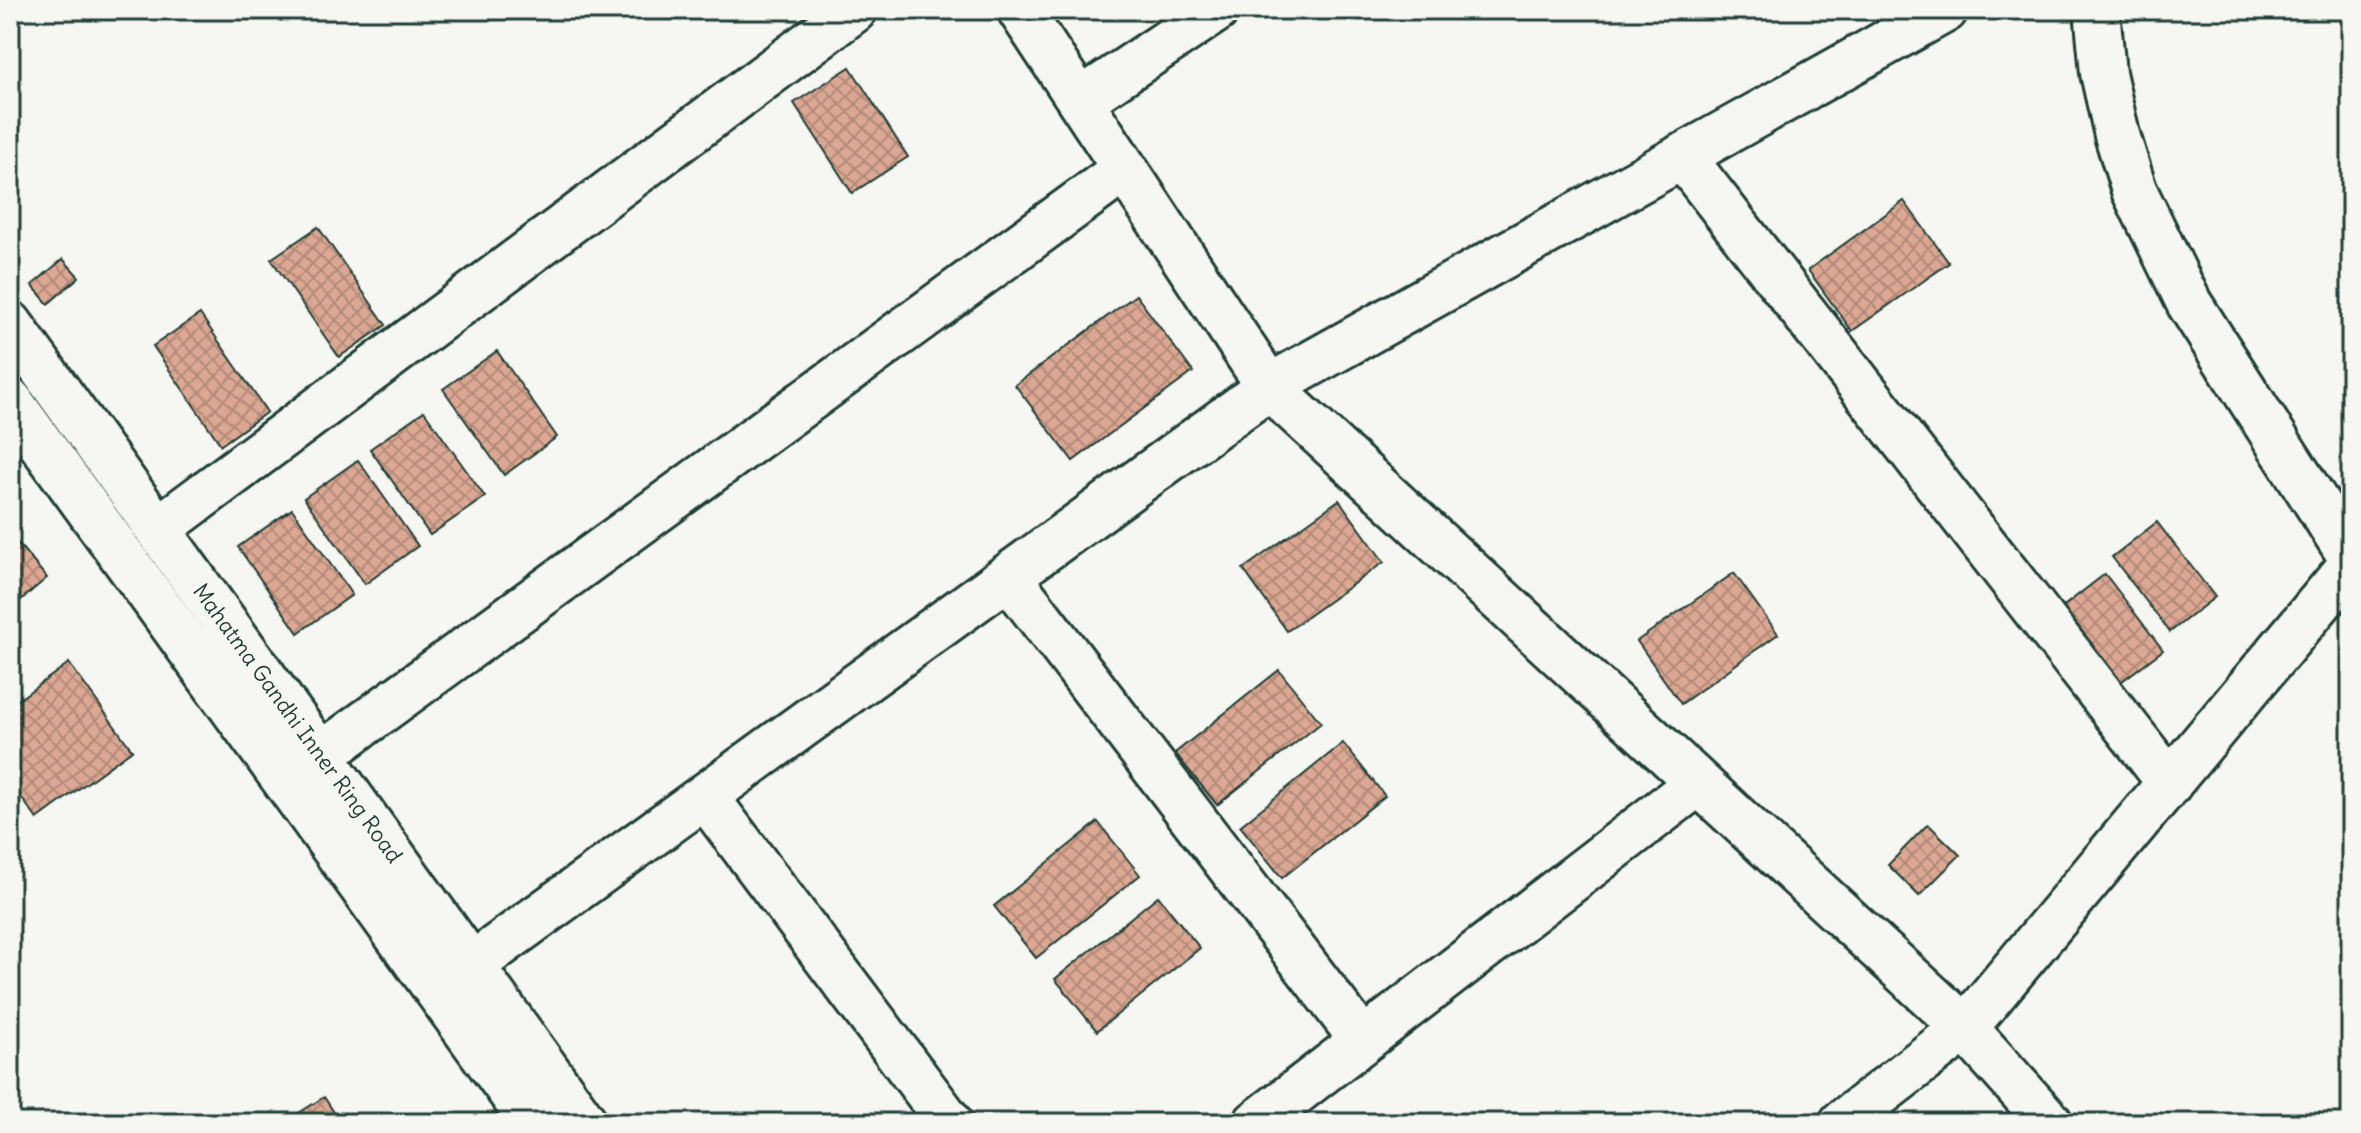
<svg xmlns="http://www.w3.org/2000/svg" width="2361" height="1133" font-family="Delius,sans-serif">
  <defs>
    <pattern id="building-cross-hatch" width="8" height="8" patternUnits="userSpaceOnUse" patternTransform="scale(2)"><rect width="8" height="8" fill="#dda893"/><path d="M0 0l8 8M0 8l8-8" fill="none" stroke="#b38a79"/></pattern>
  </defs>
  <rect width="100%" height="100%" fill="#f6f6f2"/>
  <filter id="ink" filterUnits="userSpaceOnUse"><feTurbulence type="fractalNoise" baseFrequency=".0125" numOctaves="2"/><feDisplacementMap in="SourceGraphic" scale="16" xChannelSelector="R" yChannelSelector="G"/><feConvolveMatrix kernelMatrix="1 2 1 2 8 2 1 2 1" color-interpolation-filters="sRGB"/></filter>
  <g filter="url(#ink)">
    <!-- building -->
    <path fill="url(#building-cross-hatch)" stroke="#1f3d34" stroke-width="2" d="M850 67 908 157 852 193 794 103Z
      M1904 201 1949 263 1852 331 1808 270Z
      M318 227 386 325 339 357 271 259Z
      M63 259 79 277 48 304 32 285Z
      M1136 295 1193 372 1073 461 1015 385Z
      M200 314 267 412 221 445 153 346Z
      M497 351 557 437 504 475 443 389Z
      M424 411 485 497 430 535 370 449Z
      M358 460 418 546 365 584 304 498Z
      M1339 500 1384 562 1287 631 1243 569Z
      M292 509 352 595 298 633 238 547Z
      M2157 522 2215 597 2170 632 2112 557Z
      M10 534 47 578 10 609Z
      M1734 573 1778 634 1681 704 1637 641Z
      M2105 574 2163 650 2118 684 2060 609Z
      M69 663 132 750 37 819 10 782V706Z
      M1279 670 1321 723 1217 805 1175 753Z
      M1343 743 1385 796 1282 878 1240 826Z
      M1098 822 1140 875 1036 958 994 906Z
      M1928 824 1960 855 1919 896 1888 865Z
      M1158 896 1200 948 1097 1031 1055 979Z
      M324 1097 341 1123H283Z"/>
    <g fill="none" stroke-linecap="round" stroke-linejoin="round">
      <defs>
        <path id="minor" d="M1020 10 1269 387 1965 1028 2050 1123
          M2097 10 2103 73 2117 135 2134 190 2189 303 2351 557
          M1080 101 1216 10
          M1682 156 2170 783
          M158 529 854 10
          M1008 576 1363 1041
          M321 755 1125 169
          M705 796 950 1123
          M472 965 1269 387 1945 10
          M1256 1123 1698 783
          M1842 1123 1965 1028 2351 565"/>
        <path id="major" d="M10 324 585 1123
          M10 401 533 1123"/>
      </defs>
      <!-- minor casing -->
      <use href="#minor" stroke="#1f3d34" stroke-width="50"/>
      <!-- major casing -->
      <use href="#major" stroke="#1f3d34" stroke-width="50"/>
      <!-- minor -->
      <use href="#minor" stroke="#f6f6f2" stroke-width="44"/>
      <!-- major -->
      <use href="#major" stroke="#f6f6f2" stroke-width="44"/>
    </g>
  </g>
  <g text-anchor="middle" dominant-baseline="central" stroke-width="7" stroke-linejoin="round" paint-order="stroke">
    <!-- street labels -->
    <g font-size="22" fill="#1f3d34" stroke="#f6f6f2">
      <text transform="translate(298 723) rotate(54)">Mahatma Gandhi Inner Ring Road</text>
    </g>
  </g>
  <!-- margin -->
  <rect width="2361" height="1133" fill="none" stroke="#f6f6f2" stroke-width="40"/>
  <rect x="20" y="20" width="2321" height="1093" fill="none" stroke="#1f3d34" stroke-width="3" filter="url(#ink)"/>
</svg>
